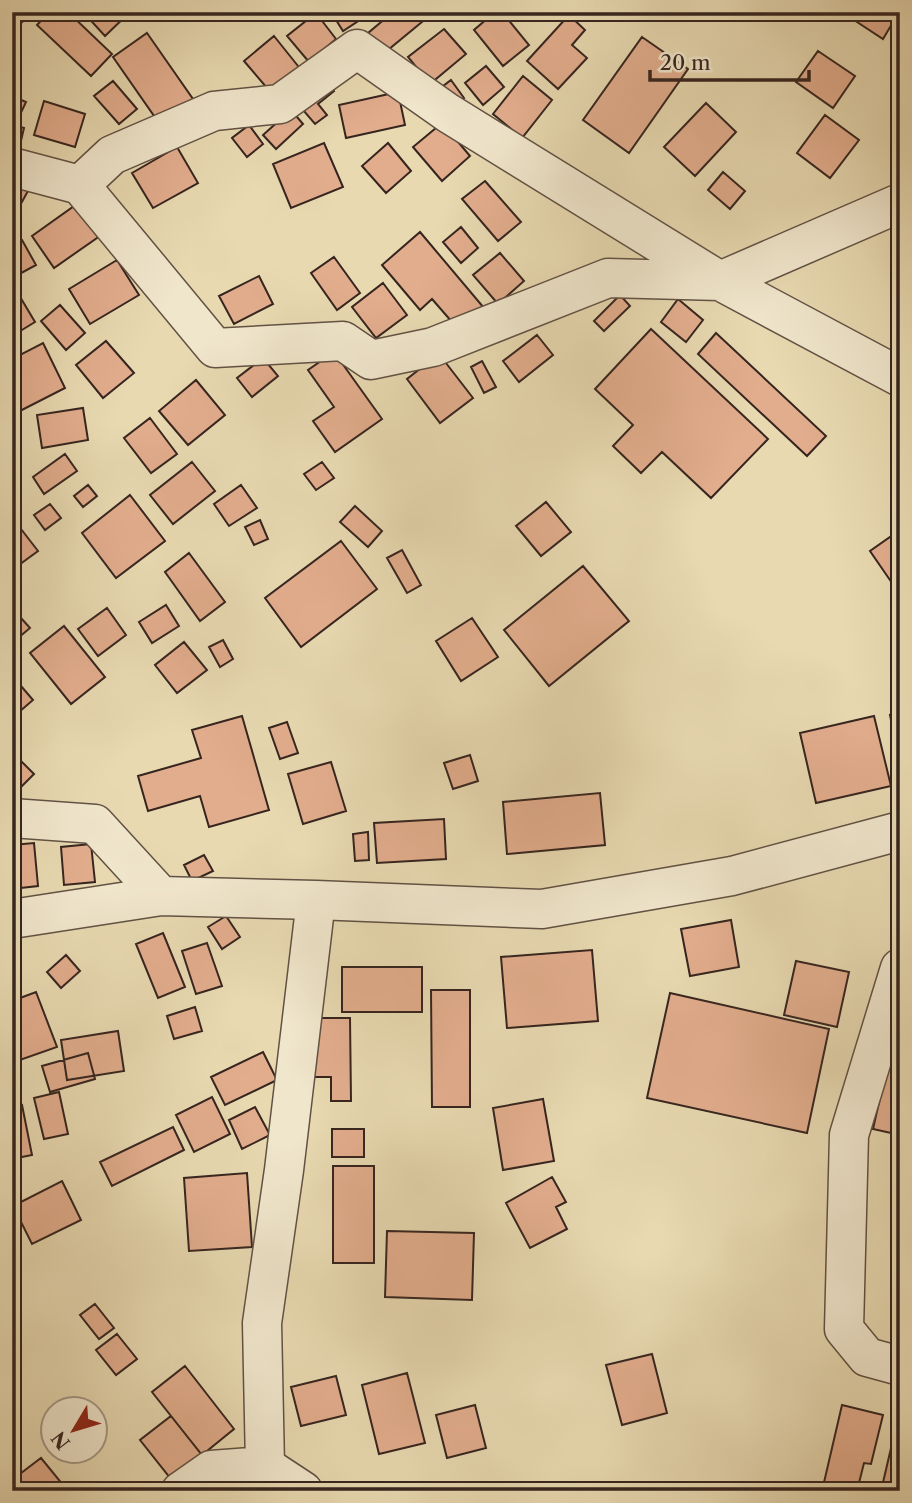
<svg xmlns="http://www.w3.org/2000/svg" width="912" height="1503" font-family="'Libre Caslon Text',serif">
  <rect width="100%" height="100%" fill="#e8d9b1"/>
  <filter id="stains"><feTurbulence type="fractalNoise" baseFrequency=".00286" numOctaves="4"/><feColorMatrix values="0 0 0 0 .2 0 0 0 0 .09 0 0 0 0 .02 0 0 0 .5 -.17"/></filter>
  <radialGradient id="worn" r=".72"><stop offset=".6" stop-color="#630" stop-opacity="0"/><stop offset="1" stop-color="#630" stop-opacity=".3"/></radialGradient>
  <!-- building -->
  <path fill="#e2ad8d" stroke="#36251f" stroke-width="2" d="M12 12H28L30 15 12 31Z
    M49 12H68L112 54 91 76 37 25Z
    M83 12H130L105 36Z
    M331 12H372L343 31Z
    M393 12H434L377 59 361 39Z
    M495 12H502L529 45 503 66 474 30Z
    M855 12H899L883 39 851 18Z
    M316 13 336 39 309 62 287 36Z
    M569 15 585 30 572 45 587 58 558 89 527 61Z
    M444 29 466 54 430 84 408 57Z
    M147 33 193 99 159 123 113 57Z
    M274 36 302 71 273 95 244 61Z
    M642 37 688 69 629 153 583 120Z
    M818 51 855 76 833 108 796 82Z
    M486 66 504 87 483 105 465 83Z
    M523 76 552 100 522 138 493 114Z
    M326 80 334 91 318 104 327 115 315 124 297 103Z
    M451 80 464 98 452 107 438 90Z
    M113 81 137 109 119 124 94 96Z
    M398 92 405 125 346 138 339 105Z
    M12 96 26 102 18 119 12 116Z
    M44 101 85 114 75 147 34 135Z
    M706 103 736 132 695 176 664 147Z
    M291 110 303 124 276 149 263 135Z
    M825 115 859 140 830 178 797 153Z
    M442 123 470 156 442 181 413 147Z
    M12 125 24 128 17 158 12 156Z
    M249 125 263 144 247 157 232 138Z
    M324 143 343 187 291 208 273 164Z
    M388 143 411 171 386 193 362 166Z
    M177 147 198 183 153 208 132 173Z
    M723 172 745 191 730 209 708 190Z
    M485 181 521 222 498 241 462 199Z
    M12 182 28 191 12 220Z
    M84 199 107 231 54 268 32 236Z
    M461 227 478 248 461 263 443 242Z
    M420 232 484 308 459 330 432 299 420 310 382 265Z
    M22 240 36 265 12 278V245Z
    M500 253 524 281 498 304 473 275Z
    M334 257 360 293 337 310 311 273Z
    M117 260 139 295 90 324 69 289Z
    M259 276 273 304 234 324 219 296Z
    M383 283 407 315 376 338 352 307Z
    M16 290 35 322 12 336V292Z
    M620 295 630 306 604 331 594 321Z
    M678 299 703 320 686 342 661 322Z
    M60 305 85 333 66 350 41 321Z
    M651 329 768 439 711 498 662 452 641 473 613 446 633 425 595 389Z
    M716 333 826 436 807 456 698 354Z
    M537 335 553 355 519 382 503 361Z
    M106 341 134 373 103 398 76 365Z
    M43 343 65 388 12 415V359Z
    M334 352 382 419 335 452 313 421 334 407 308 370Z
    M439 354 473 398 440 423 407 379Z
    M263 358 278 376 252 397 237 378Z
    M482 361 496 387 484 393 471 367Z
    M196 380 225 415 188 445 159 411Z
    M83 408 88 440 42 448 37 415Z
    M150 418 177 454 151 473 124 438Z
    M65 454 77 471 44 494 33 477Z
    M192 462 215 491 173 524 150 495Z
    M322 462 334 478 316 490 304 474Z
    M88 485 97 496 83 507 74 496Z
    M241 485 257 508 229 526 214 504Z
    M130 495 165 541 116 578 82 533Z
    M546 502 571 532 541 556 516 526Z
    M50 504 61 518 45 530 34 515Z
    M355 506 382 531 368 547 340 522Z
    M260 520 268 539 254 545 245 527Z
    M21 529 38 551 12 570V535Z
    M900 530V578L892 583 870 551Z
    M341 541 377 589 301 647 265 598Z
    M402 550 421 585 407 593 387 558Z
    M189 553 225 602 200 621 165 572Z
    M583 566 629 621 549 686 504 630Z
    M166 605 179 626 152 643 139 622Z
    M12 608 30 628 12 643Z
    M107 608 126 635 98 656 78 629Z
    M472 618 498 657 461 681 436 641Z
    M64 626 105 677 71 704 30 653Z
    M223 640 233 659 220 667 209 647Z
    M184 642 207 670 177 693 155 665Z
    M15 679 33 700 12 718V682Z
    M900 714V767L890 715Z
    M242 716 269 810 209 827 200 796 148 811 138 776 201 758 192 730Z
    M874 716 891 786 816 803 800 733Z
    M287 722 298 753 280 759 269 728Z
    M470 755 478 781 453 789 444 763Z
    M19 759 34 774 12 796V766Z
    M331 762 346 811 303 824 288 774Z
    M600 793 605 845 507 854 503 802Z
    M444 819 446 859 377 863 374 823Z
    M368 832 369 860 355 861 353 834Z
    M34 843 38 886 12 889V845Z
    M91 844 95 882 64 885 61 847Z
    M204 855 213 871 192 881 184 865Z
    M226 916 240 937 222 949 208 927Z
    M731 920 739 967 690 976 681 929Z
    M163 933 185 987 158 998 136 944Z
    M207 943 222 986 196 994 182 951Z
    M592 950 598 1021 507 1028 501 957Z
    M66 955 80 971 61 988 47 972Z
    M796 961 849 972 837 1027 784 1015Z
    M342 967H422V1012H342Z
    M431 990H470V1107H432Z
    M36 992 57 1047 17 1061 12 1049V1001Z
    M670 993 829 1029 807 1133 647 1098Z
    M195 1007 202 1031 174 1039 167 1016Z
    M311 1018H350L351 1101H331V1077H312Z
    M118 1031 124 1071 67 1080 61 1040Z
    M893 1040 900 1041V1135L873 1129Z
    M263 1052 277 1080 225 1105 211 1077Z
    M88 1053 95 1079 50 1092 42 1066Z
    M59 1092 68 1134 44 1139 34 1098Z
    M212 1097 230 1134 194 1152 176 1115Z
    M543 1099 554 1161 503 1170 493 1108Z
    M22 1105 32 1155 12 1159V1107Z
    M255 1107 270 1135 242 1149 229 1120Z
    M173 1127 184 1150 112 1186 100 1162Z
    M332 1129H364V1157H332Z
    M333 1166H374V1263H333Z
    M247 1173 252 1247 189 1251 184 1178Z
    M552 1177 566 1202 556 1207 567 1229 530 1248 506 1203Z
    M62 1181 81 1220 32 1244 13 1206Z
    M387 1231 474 1233 472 1300 385 1297Z
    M95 1304 114 1328 99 1339 80 1315Z
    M117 1334 137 1359 116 1375 96 1350Z
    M652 1354 667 1413 622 1425 606 1365Z
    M185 1366 234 1429 202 1455 152 1392Z
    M407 1373 425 1443 379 1454 362 1385Z
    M336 1376 346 1415 301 1426 291 1387Z
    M475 1405 486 1448 447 1458 436 1415Z
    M842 1405 883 1415 871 1464 864 1463 857 1491H822Z
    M899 1414 900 1491H881Z
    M171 1416 202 1455 171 1479 140 1440Z
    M41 1458 68 1491H12V1480Z"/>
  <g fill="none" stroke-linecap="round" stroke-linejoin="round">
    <defs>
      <path id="minor" d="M12 167 80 185 112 155 214 111 280 104 357 49 448 113 720 281 900 377
        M80 185 215 348 343 341 371 360 433 347 608 278 720 281 900 203
        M12 818 95 824 161 896
        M12 919 161 896 316 900 542 909 732 876 900 831
        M900 968 849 1135 844 1329 867 1357 900 1366
        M265 1466 262 1323 284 1170 316 900
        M181 1491 211 1470 265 1466 303 1491"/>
    </defs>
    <!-- minor casing -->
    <use href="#minor" stroke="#625244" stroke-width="41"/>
    <!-- minor -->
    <use href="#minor" stroke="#f0e6cc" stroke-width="38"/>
  </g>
  <!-- margin -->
  <rect width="912" height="1503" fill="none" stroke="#e8d9b1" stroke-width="42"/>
  <rect x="14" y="14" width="884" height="1475" fill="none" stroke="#36251f" stroke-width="3.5"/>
  <rect x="21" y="21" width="870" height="1461" fill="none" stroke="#36251f" stroke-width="2"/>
  <!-- north arrow -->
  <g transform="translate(74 1430) rotate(232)"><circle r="33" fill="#f0e6cc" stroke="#a69987" stroke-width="2"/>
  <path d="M0-5L12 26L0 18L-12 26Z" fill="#8f2418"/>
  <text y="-10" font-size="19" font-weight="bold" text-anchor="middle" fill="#36251f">N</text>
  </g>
  <!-- scale -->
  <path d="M650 70v10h159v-10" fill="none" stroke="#36251f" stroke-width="3.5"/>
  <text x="660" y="70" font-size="21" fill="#36251f" stroke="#f0e6cc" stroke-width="5" paint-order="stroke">20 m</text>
  <rect width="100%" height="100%" filter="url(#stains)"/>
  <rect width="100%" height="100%" fill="url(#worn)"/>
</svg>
